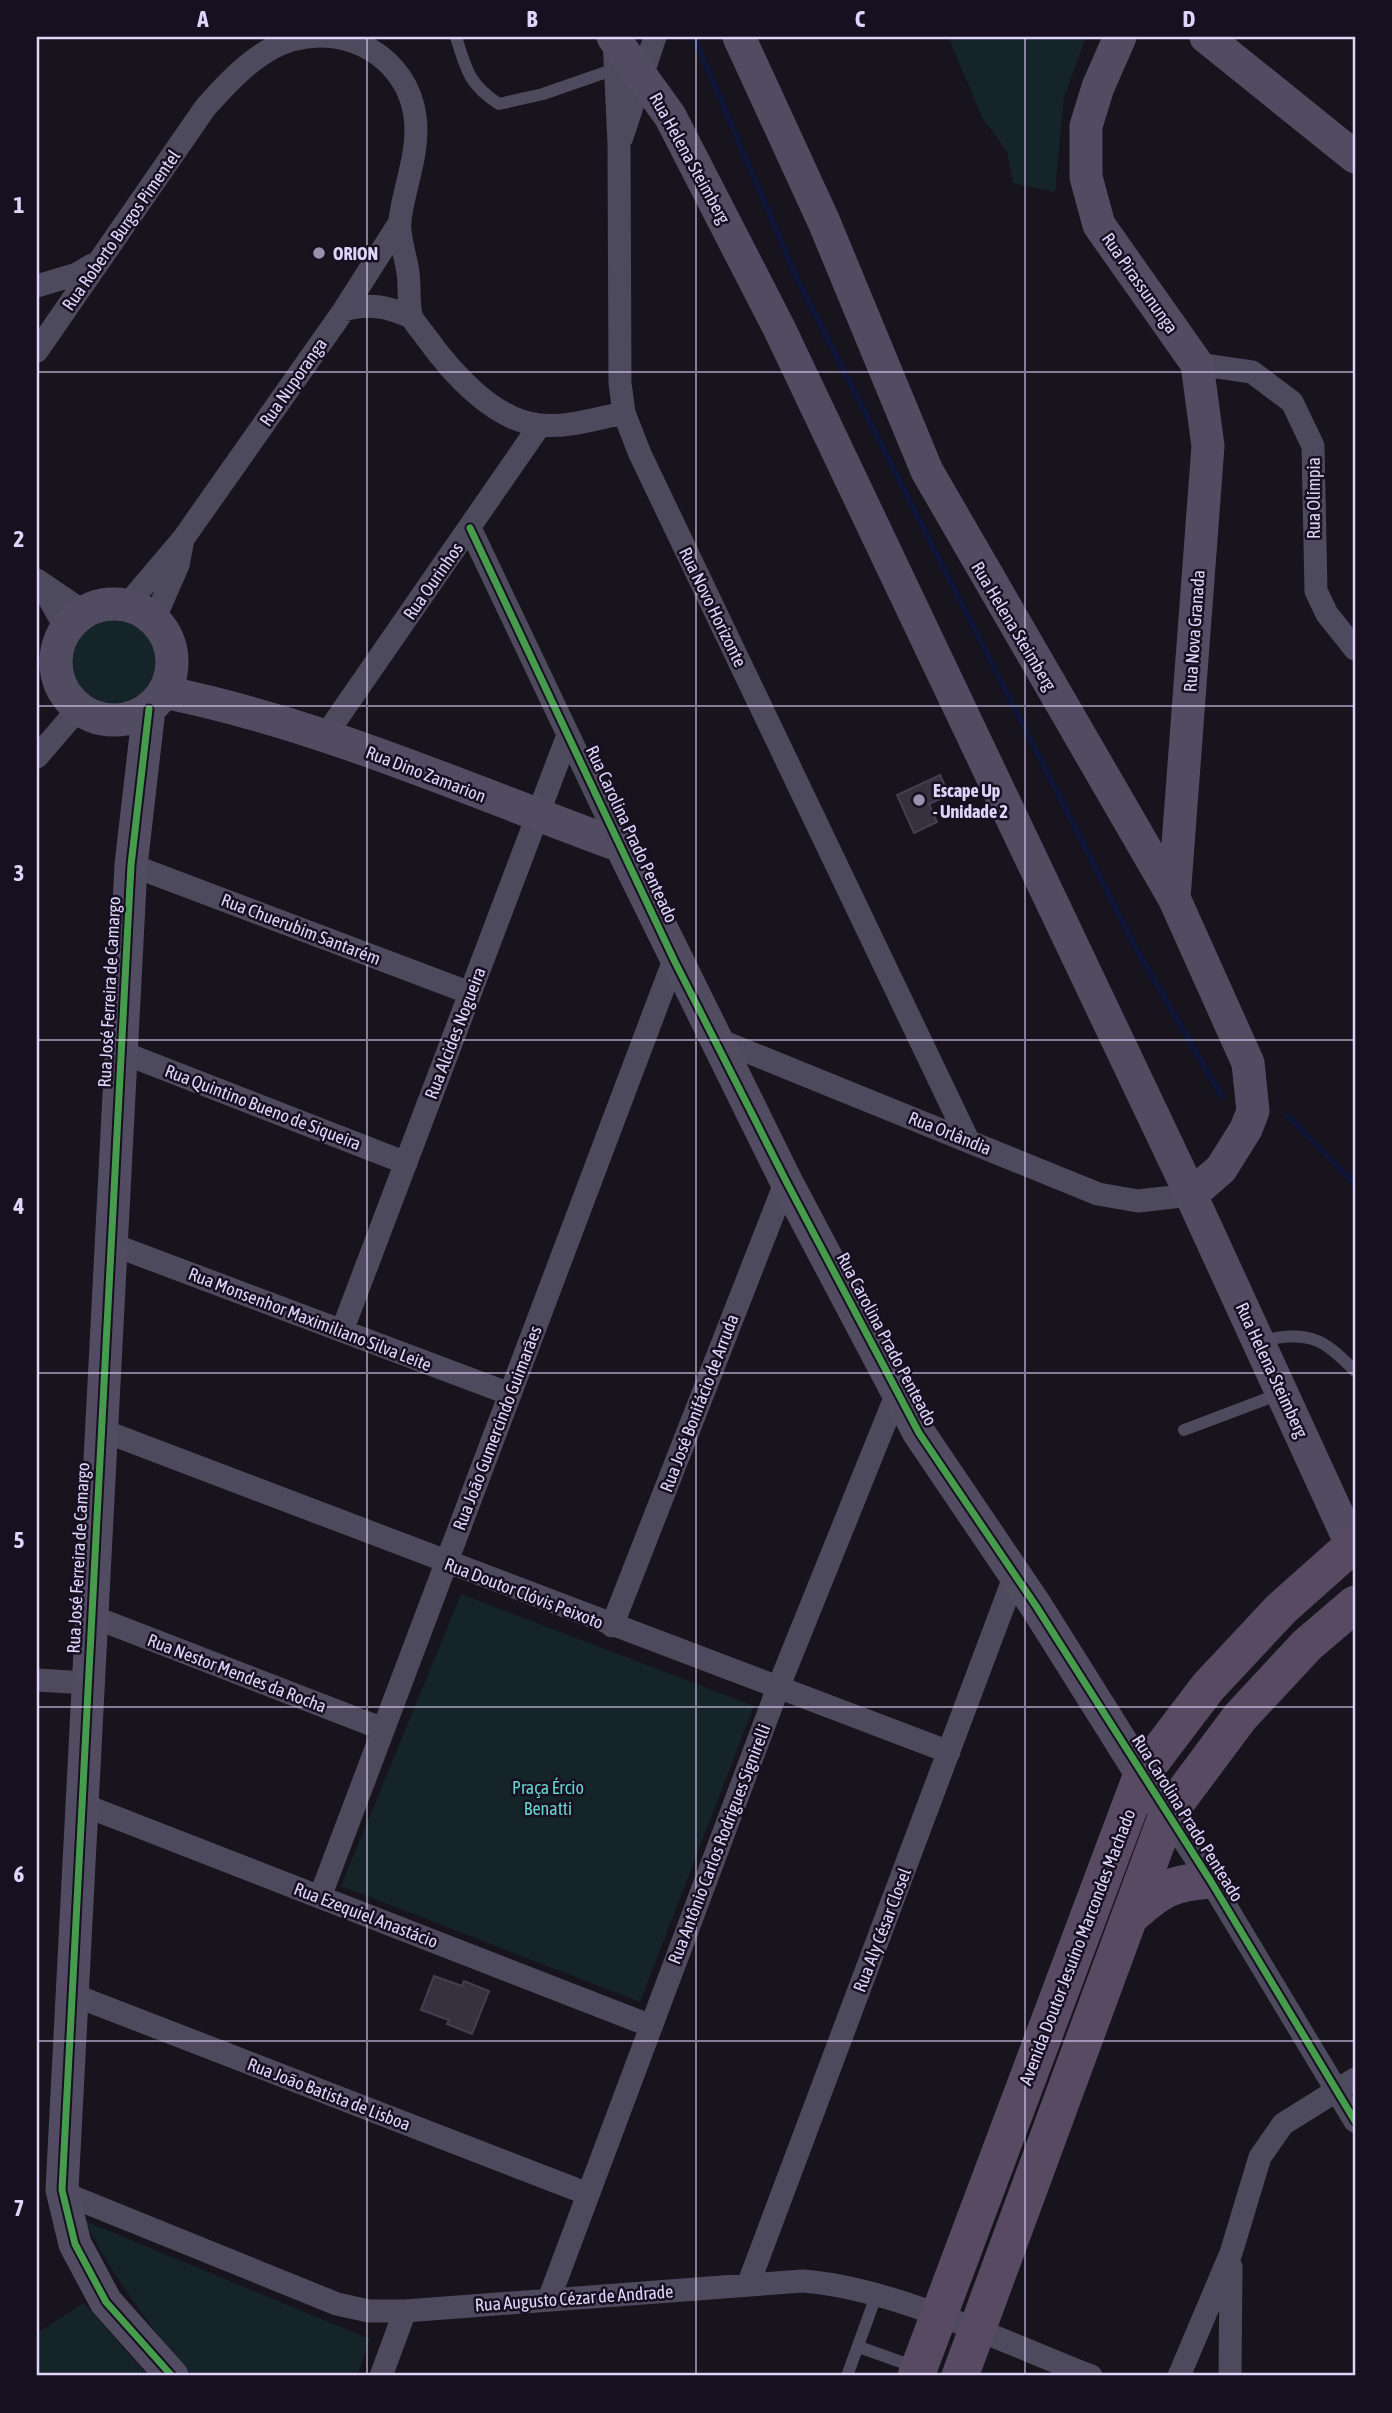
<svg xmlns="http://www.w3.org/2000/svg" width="1392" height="2413" font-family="'Asap Condensed',sans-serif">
  <rect width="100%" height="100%" fill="#17141d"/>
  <!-- green -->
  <path fill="#142428" d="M948 37H1086L1064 97 1055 192 1013 183 1007 152 982 117Z
    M67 662a47 47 0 1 1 94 0a47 47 0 1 1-94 0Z
    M461 1594 754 1706 640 2002 341 1886Z
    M85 2221 370 2339 357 2376H188C152 2325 112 2278 85 2221Z
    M84 2303 148 2376H37V2333Z"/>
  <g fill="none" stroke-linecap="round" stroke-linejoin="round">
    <!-- stream -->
    <path stroke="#0f1638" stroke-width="6" d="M694 37 796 276 1138 952 1222 1097
      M1288 1116 1355 1184"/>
  </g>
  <!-- building -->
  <path fill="#36313f" stroke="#453f50" stroke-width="2" d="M940 775 949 795 929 804 937 822 914 833 897 795Z
    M434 1976 462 1986 464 1981 489 1991 472 2034 447 2024 449 2020 421 2010Z"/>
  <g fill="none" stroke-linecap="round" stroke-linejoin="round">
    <!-- lane -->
    <path stroke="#4e4a5d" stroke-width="12" d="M456 37C466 69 469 85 499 104L543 94 615 69
      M1259 1341C1308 1331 1321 1336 1355 1371
      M1184 1430 1282 1393
      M859 2347 915 2367
      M847 2376 876 2296"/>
    <!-- street -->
    <path stroke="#4e4a5d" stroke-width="23" d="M614 38 619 144 620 383 624 413 640 454 968 1140
      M622 137 655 37
      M37 286 77 274 94 264
      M344 310C370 303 386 306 411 317
      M37 351 205 108C228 82 257 50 292 40 348 24 407 58 415 116 420 152 404 186 400 220 398 237 406 256 408 273 410 286 408 302 411 315 413 322 421 330 426 337 451 372 494 421 540 425 567 428 598 418 624 413
      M1197 364 1252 372 1292 402 1313 446 1316 591 1327 614 1355 649
      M470 528 621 846
      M37 580 84 612
      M42 586 66 629
      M127 605 183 539 344 310 400 222
      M154 620 178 565 183 539
      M325 736 540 425
      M37 757 79 708
      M131 865 470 993
      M714 1038 1098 1194 1138 1201 1191 1195
      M121 1052 406 1163
      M111 1244 510 1394
      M342 1331 568 735
      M101 1430 949 1752
      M91 1616 383 1729
      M612 1626 786 1181
      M37 1680 87 1683
      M81 1804 651 2026
      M1167 1815 1210 1880 1355 2121
      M320 1897 674 960
      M71 1994 588 2194
      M63 2193 337 2304 369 2311H405L802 2281C892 2287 1006 2343 1091 2376
      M748 2285 1015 1575
      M549 2299 778 1688 897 1393
      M381 2376 405 2311
      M1179 2376 1231 2253 1260 2157 1283 2124 1355 2079
      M1230 2376 1231 2267"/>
    <!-- secondary -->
    <path stroke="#524c63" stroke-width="33" d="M613 37 670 116 779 328 1191 1195 1352 1546
      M739 37 824 222 927 471 1174 898 1248 1063 1253 1111 1246 1129 1221 1169 1191 1195
      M1120 37 1098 87 1086 126V177L1099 225 1197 364 1208 446 1174 898
      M1206 37 1355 157
      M56 662a58 58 0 1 1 116 0a58 58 0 1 1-116 0Z
      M164 692C322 724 470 791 621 846L786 1181 919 1433 1036 1606 1167 1815
      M149 709 131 865 62 2190 75 2244 106 2302 172 2376"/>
    <!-- primary -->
    <path stroke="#574a62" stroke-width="37" d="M1132 1915C1161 1889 1171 1883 1210 1880
      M916 2376 1142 1774 1208 1687 1281 1609 1355 1543
      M960 2376 1167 1815 1240 1717 1307 1645 1355 1604"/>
    <defs>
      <path id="cycleway" d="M470 528 674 960 786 1181 919 1433 1036 1606 1210 1880 1355 2121
        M149 709 131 865 62 2190 75 2244 106 2302 172 2376"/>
    </defs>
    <!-- cycleway casing -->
    <use href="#cycleway" stroke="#161021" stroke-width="11"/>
    <!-- cycleway -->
    <use href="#cycleway" stroke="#469c4c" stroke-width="7"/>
  </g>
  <!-- grid -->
  <path fill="none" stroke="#e0d4fb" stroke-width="2" stroke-opacity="0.55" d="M367 37V2376M696 37V2376M1025 37V2376M37 372H1355M37 706H1355M37 1040H1355M37 1373H1355M37 1707H1355M37 2041H1355"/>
  <!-- markers -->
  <g fill="#9a91ad" stroke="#161021" stroke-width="2.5">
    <circle cx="319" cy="253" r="7"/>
    <circle cx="919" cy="800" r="7"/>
  </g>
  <g text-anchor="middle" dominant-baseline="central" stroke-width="5" stroke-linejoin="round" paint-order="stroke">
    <!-- street labels -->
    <g font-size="18" fill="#e0d4fb" stroke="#161021">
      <text transform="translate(690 158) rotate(61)">Rua Helena Steimberg</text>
      <text transform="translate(121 230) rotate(-55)">Rua Roberto Burgos Pimentel</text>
      <text transform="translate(1140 283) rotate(55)">Rua Pirassununga</text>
      <text transform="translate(293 382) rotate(-55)">Rua Nuporanga</text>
      <text transform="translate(1313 498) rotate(-90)">Rua Olímpia</text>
      <text transform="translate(433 581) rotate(-55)">Rua Ourinhos</text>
      <text transform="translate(713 607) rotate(64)">Rua Novo Horizonte</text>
      <text transform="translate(1014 626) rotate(59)">Rua Helena Steimberg</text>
      <text transform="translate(1194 631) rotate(-86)">Rua Nova Granada</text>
      <text transform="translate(426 774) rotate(21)">Rua Dino Zamarion</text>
      <text transform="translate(632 834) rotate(65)">Rua Carolina Prado Penteado</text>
      <text transform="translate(301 929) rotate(21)">Rua Chuerubim Santarém</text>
      <text transform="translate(109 992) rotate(-87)">Rua José Ferreira de Camargo</text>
      <text transform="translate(455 1033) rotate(-69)">Rua Alcides Nogueira</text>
      <text transform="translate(263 1107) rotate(21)">Rua Quintino Bueno de Siqueira</text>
      <text transform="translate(950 1133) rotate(22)">Rua Orlândia</text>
      <text transform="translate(310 1319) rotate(21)">Rua Monsenhor Maximiliano Silva Leite</text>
      <text transform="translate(887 1339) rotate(62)">Rua Carolina Prado Penteado</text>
      <text transform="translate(1272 1370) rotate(65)">Rua Helena Steimberg</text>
      <text transform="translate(699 1403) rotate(-69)">Rua José Bonifácio de Arruda</text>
      <text transform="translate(497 1428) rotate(-69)">Rua João Gumercindo Guimarães</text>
      <text transform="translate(78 1558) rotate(-87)">Rua José Ferreira de Camargo</text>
      <text transform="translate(524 1593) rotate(21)">Rua Doutor Clóvis Peixoto</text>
      <text transform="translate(237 1673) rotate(21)">Rua Nestor Mendes da Rocha</text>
      <text transform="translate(1188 1818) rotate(58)">Rua Carolina Prado Penteado</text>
      <text transform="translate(719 1844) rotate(-69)">Rua Antônio Carlos Rodrigues Signirelli</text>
      <text transform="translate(366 1915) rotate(21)">Rua Ezequiel Anastácio</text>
      <text transform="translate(882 1930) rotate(-69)">Rua Aly César Closel</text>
      <text transform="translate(1077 1947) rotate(-69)">Avenida Doutor Jesuíno Marcondes Machado</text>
      <text transform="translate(329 2094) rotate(21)">Rua João Batista de Lisboa</text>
      <text transform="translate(574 2298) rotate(-4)">Rua Augusto Cézar de Andrade</text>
    </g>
    <!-- poi labels -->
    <g font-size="18" font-weight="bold" fill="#e0d4fb" stroke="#161021" text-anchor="start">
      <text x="333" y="253">ORION</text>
      <text x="933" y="790">Escape Up<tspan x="933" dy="21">- Unidade 2</tspan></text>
    </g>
    <!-- park labels -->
    <g font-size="18" fill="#67d4ce" stroke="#161021">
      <text x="548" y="1787">Praça Ércio<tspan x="548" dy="21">Benatti</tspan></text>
    </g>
  </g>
  <!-- border -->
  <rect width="1392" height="2413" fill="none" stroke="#161021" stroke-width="77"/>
  <rect x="38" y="38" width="1316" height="2336" fill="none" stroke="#e0d4fb" stroke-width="2.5"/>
  <g font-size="23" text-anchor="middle" font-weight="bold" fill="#e0d4fb">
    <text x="203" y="27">A</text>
    <text x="532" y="27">B</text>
    <text x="860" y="27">C</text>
    <text x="1189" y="27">D</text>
    <text x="19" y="213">1</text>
    <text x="19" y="547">2</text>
    <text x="19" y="881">3</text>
    <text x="19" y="1214">4</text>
    <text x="19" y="1548">5</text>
    <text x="19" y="1882">6</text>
    <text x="19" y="2216">7</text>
  </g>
</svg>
